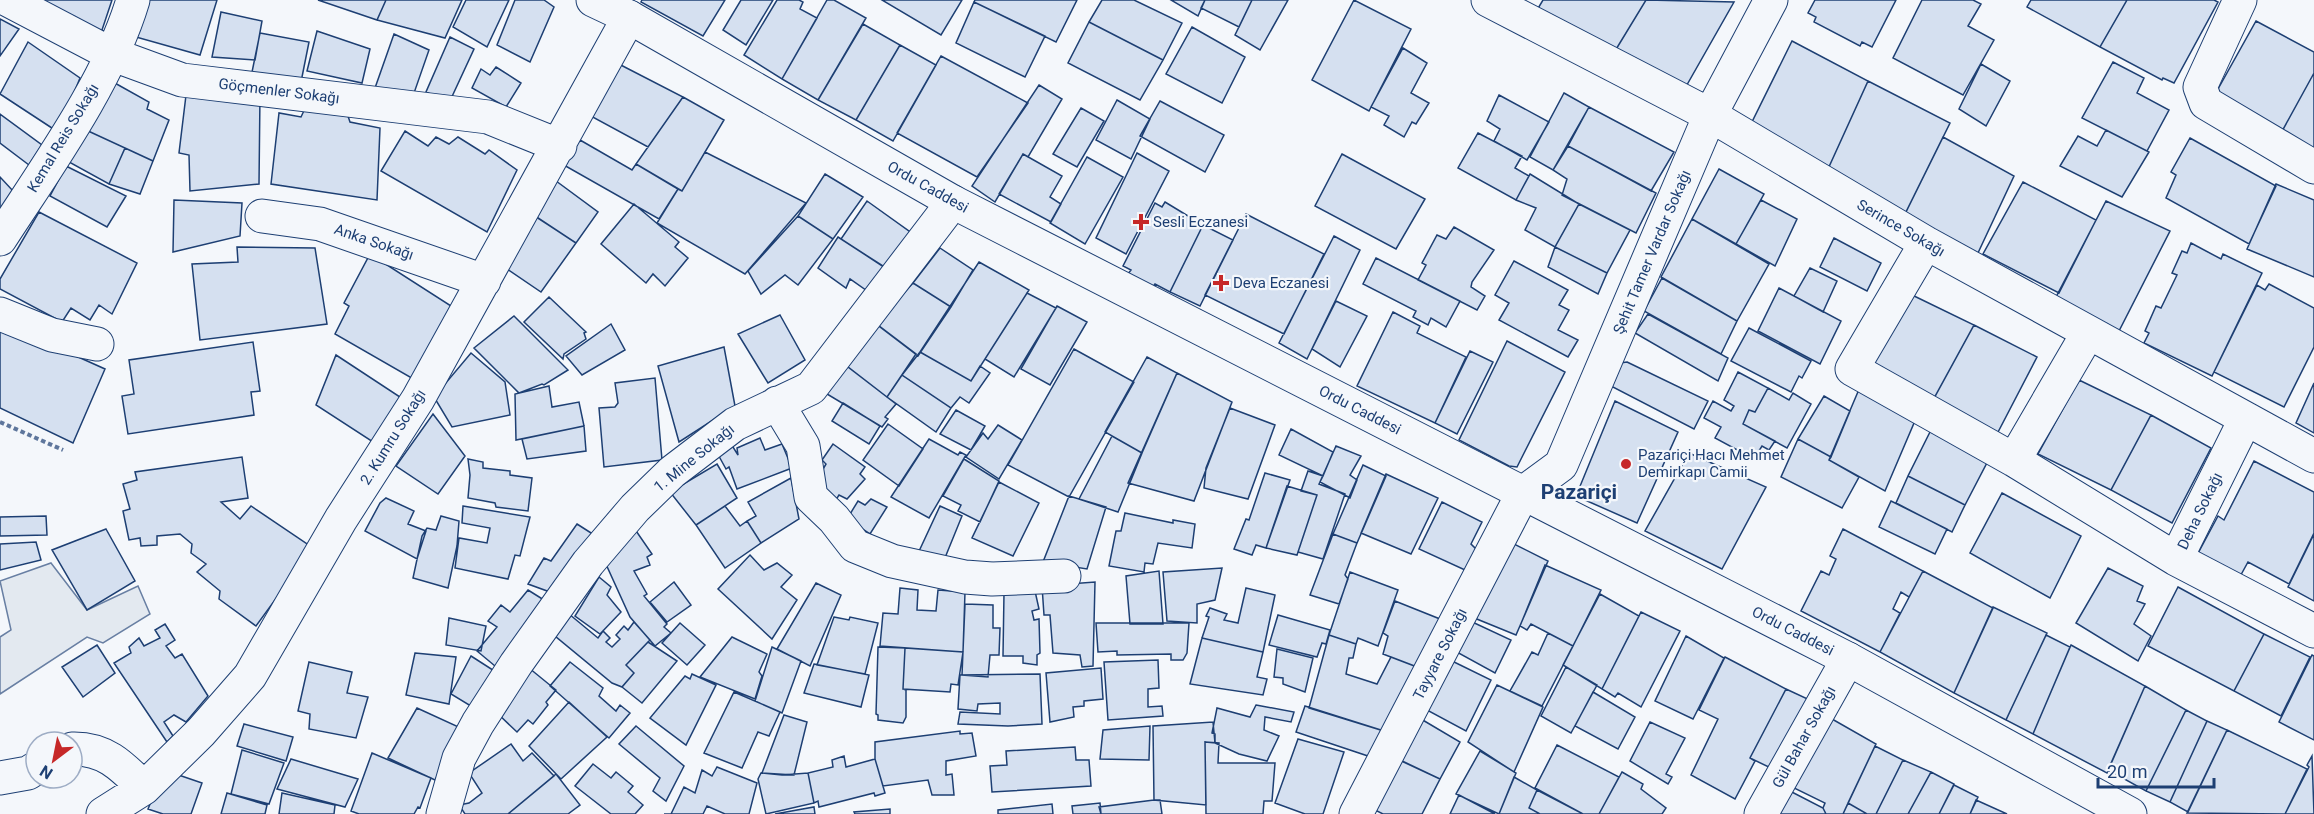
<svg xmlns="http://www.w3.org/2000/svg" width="2314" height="814" font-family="Roboto,sans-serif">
  <rect width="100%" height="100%" fill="#f4f7fb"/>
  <!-- green -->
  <path fill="#e3e9f0" stroke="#687fa3" stroke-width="1.5" d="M51 563 87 610 138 586 150 614 103 643 87 637 0 694V637L11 630 0 581Z"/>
  <!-- building -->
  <path fill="#d5e0f0" stroke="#1d3f73" stroke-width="1.5" d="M39 0H112L101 33Z
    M145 0H217L200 55 136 37Z
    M318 0H386L377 20Z
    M386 0H462L445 38 377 20Z
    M466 0H509L487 47 453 27Z
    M515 0H544L554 7 530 62 497 45Z
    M642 0H725L703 36 641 2Z
    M741 0H773L746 45 723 30Z
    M777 0H799L803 2 800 9 817 18 782 79 744 55Z
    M827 0H834L866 18 818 100 782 79Z
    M882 0H962L941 35Z
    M975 0H1077L1056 42 974 2Z
    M1102 0H1134L1182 23 1163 60 1089 22Z
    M1171 0H1205L1198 16Z
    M1205 0H1252L1239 27 1201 8Z
    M1252 0H1288L1260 50 1235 35Z
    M1354 0 1411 29 1369 111 1312 80Z
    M1543 0H1646L1615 51 1537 10Z
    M1646 0 1734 2 1684 90 1615 51Z
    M1815 0H1896L1872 47 1862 42 1860 46 1814 22 1816 17 1808 13Z
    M1922 0H1973L1981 4 1968 26 1994 40 1963 95 1893 58Z
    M2031 0H2127L2100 47 2027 7Z
    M2127 0H2214L2218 2 2174 83 2163 78 2162 80 2100 47Z
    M974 2 1045 36 1025 77 956 43Z
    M221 12 262 21 255 60 212 57Z
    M0 19 19 29 0 56Z
    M2256 21 2314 52V73L2280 135 2213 98Z
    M1089 22 1163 60 1140 100 1068 63Z
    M863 24 900 45 856 120 818 100Z
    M1192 27 1245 57 1222 103 1166 74Z
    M317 31 370 49 362 83 307 71Z
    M260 33 309 42 300 87 251 77Z
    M394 34 429 50 413 96 375 88Z
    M450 37 474 49 449 103 426 92Z
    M1792 41 1868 81 1828 169 1749 128Z
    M28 42 80 78 58 132 0 94Z
    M900 45 936 65 893 141 856 120Z
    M1403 48 1427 63 1411 93 1429 103 1416 124 1412 122 1404 137 1384 125 1389 116 1371 107Z
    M941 56 1028 103 977 177 897 133Z
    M613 61 683 97 648 147 587 114Z
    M2113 62 2144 78 2137 93 2169 110 2147 151 2082 118Z
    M1981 64 2010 81 1986 126 1959 109Z
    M496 67 521 83 506 107 472 88 481 69 490 75Z
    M2314 73V154L2280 135Z
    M1868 81 1950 123 1901 222 1828 169Z
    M113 82 149 102 147 109 169 120 153 161 86 130Z
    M1039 85 1062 99 1028 157 1023 154 995 202 972 186Z
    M187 87 260 94 259 184 190 191 189 155 179 153Z
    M1564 93 1589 107 1553 170 1530 157Z
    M1499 95 1549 122 1527 160 1494 141 1500 129 1487 121Z
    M683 97 724 120 682 191 636 164Z
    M309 100 345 107 350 122 380 128 377 200 271 184 279 113 301 117Z
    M1117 100 1150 119 1131 159 1096 140Z
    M1160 101 1224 135 1205 172 1140 136Z
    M1589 107 1674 152 1651 191 1568 146Z
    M1081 108 1104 121 1077 167 1053 154Z
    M0 114 42 145 29 165 0 143Z
    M86 130 125 148 109 184 69 162Z
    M2106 130 2149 152 2122 197 2060 166 2078 136 2097 146Z
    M405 131 428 146 436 137 449 144 458 137 485 154 489 150 517 170 487 232 381 171Z
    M1478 133 1522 156 1515 168 1529 176 1516 200 1458 168Z
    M1943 137 2014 176 1977 255 1904 216Z
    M2190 138 2276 186 2249 244 2166 198 2176 175 2171 172Z
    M580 140 632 170 636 164 678 189 659 219 562 164Z
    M1568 146 1656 193 1636 233 1562 195 1567 179 1553 170Z
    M125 148 153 161 140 194 109 184Z
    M705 152 806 203 745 274 657 223 678 189 682 191Z
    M1137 153 1169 171 1126 254 1096 238Z
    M1023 154 1062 176 1050 197 1061 204 1051 222 999 194Z
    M1342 154 1425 199 1396 249 1315 206Z
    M1087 157 1123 177 1085 244 1050 223Z
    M66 166 126 196 107 227 50 196Z
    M1719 169 1764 194 1736 244 1692 219Z
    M825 174 863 197 833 239 798 216Z
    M1530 174 1579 204 1555 247 1525 230 1536 208 1516 200Z
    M0 177 14 192 0 213Z
    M552 178 598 212 576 243 530 213Z
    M2023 182 2096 220 2059 293 1983 254Z
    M2276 184 2314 200V277L2247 249Z
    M174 200 242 203 240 236 173 252Z
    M1761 200 1797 219 1775 266 1736 244Z
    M867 201 913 234 886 268 841 239Z
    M2106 201 2170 231 2119 331 2055 299Z
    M1165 202 1203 225 1170 292 1155 284 1152 288 1127 275 1131 270 1123 266 1155 203 1162 207Z
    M634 204 679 242 675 247 688 258 665 286 653 274 646 283 601 244Z
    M1579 204 1630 230 1607 273 1555 247Z
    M39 212 137 263 112 314 99 305 90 320 71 308 62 322 0 289V279Z
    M532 214 576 243 541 292 504 267Z
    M1246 214 1324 254 1284 334 1205 295Z
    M798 216 833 239 798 285 785 275 761 294 748 271Z
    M1692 219 1769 264 1737 321 1661 277Z
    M1203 225 1233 240 1200 306 1170 292Z
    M1454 227 1494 250 1472 282 1471 287 1485 296 1477 310 1418 280 1426 265 1422 263 1437 235 1446 239Z
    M1334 236 1360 250 1307 359 1279 343Z
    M838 237 890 271 873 295 850 279 846 288 818 268Z
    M1834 238 1881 263 1867 291 1820 267Z
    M2191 243 2221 259 2223 254 2262 273 2212 376 2144 343 2149 333 2145 331 2156 306 2161 308 2177 275 2172 273 2182 251 2187 253Z
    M237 247 315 248 327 324 200 340 192 264 238 262Z
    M1555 247 1607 273 1598 294 1548 267Z
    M940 248 973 270 951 307 913 283Z
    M370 254 462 313 422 384 335 334 349 306 344 303Z
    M1376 258 1460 301 1446 327 1431 318 1428 325 1413 317 1416 311 1363 284Z
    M1514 261 1568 290 1559 305 1569 310 1558 330 1578 340 1568 357 1499 320 1509 303 1495 295Z
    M979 262 1029 290 971 381 920 352Z
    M1810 268 1837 281 1823 312 1794 296Z
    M1662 278 1737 321 1721 354 1644 311Z
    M913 283 951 307 918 356 876 324Z
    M2269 284 2314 308V347L2284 407 2214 372 2257 285 2265 290Z
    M1779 288 1841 321 1820 364 1758 331Z
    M1027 293 1056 308 1014 377 985 359Z
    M1910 294 1974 325 1932 402 1866 369Z
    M549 297 586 332 584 333 586 339 564 354 563 359 524 322Z
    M1336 301 1367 316 1340 367 1312 349Z
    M1057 306 1087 322 1050 385 1021 369Z
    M1393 312 1420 326 1417 333 1466 357 1435 423 1357 386Z
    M1648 314 1728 358 1718 381 1635 333Z
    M780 315 805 360 768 383 738 334Z
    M514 316 568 370 544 385 542 384 519 393 474 348Z
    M0 322 105 369 73 443 0 408Z
    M874 322 916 354 887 397 843 363Z
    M611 324 625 350 582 375 566 356Z
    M1974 325 2037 357 1997 434 1932 402Z
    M1749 328 1811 361 1802 378 1799 376 1791 392 1731 361Z
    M1507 341 1565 372 1517 467 1509 466 1459 440Z
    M253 342 260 391 251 392 254 415 128 434 122 396 134 394 129 360Z
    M724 347 735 406 679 442 658 366Z
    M1074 349 1134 382 1069 497 1008 465Z
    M1470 351 1493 362 1457 434 1435 423Z
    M920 352 971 381 980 366 990 373 969 403 960 397 951 408 902 375Z
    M471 353 505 382 510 415 452 427 434 397Z
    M336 355 400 397 373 442 316 405Z
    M1147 357 1177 373 1142 453 1105 432Z
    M1627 362 1708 401 1694 429 1607 384 1620 363Z
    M844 364 896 404 885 417 888 419 882 427 822 391Z
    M1738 372 1768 388 1755 412 1749 410 1743 424 1775 441 1769 450 1762 446 1754 459 1715 438 1721 427 1704 418 1713 401 1731 411 1734 406 1724 400Z
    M1177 373 1232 402 1194 501 1128 483Z
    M902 375 951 408 936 432 887 397Z
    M655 378 662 460 604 467 599 408 615 407 618 403 615 383Z
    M2079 380 2151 415 2111 490 2038 454Z
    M2314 383V433L2296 423Z
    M549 386 552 407 579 402 584 426 516 440 515 394Z
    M1860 387 1917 416 1885 491 1829 460Z
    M1768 388 1789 400 1793 393 1811 404 1787 448 1743 424 1749 410 1755 412Z
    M1824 396 1850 411 1831 457 1798 439Z
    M1615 401 1678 432 1637 523 1576 496Z
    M843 403 880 426 869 444 832 421Z
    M1230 408 1275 425 1248 499 1204 488 1206 468Z
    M956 410 985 426 971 450 940 434Z
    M433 414 465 456 438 494 396 466Z
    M2151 415 2211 448 2172 523 2111 490Z
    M888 424 923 449 899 486 863 460Z
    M998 425 1022 440 999 479 966 457 983 433 988 439Z
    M584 426 586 451 527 459 522 439Z
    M1933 426 1991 455 1965 505 1908 476Z
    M1291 429 1333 452 1323 476 1279 455Z
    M1112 436 1142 453 1118 512 1079 499Z
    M760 438 765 450 782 444 792 468 737 489 729 467 726 469 715 449 728 439 738 455 737 448Z
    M929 439 958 455 960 452 966 455 929 518 891 497Z
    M1798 439 1831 457 1829 460 1859 477 1842 508 1781 477Z
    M833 444 865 467 860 474 865 479 847 499 839 495 832 506 819 476 826 464 822 460Z
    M1336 446 1361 456 1350 475 1357 480 1350 498 1320 482Z
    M1689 453 1766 487 1722 569 1645 531Z
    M242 457 248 498 221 502 240 519 251 506 313 548 256 626 219 599 220 591 197 572 206 564 191 553 192 544 180 534 157 536V545L141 546 140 538 129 540 123 511 130 509 123 484 137 480 135 472Z
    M468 459 483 462V468L510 471V475L532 478 528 511 496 507 495 503 468 498 470 475Z
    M964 459 999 481 980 522 958 511 961 505 943 496Z
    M2254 461 2314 492V533L2289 584 2248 562 2237 582 2195 559 2218 516 2224 520Z
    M717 464 737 498 696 525 670 492Z
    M1363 465 1386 476 1357 543 1333 534Z
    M1308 471 1323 476 1319 484 1345 494 1323 559 1298 552 1317 495 1301 491Z
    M1265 473 1290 480 1266 548 1256 545 1252 555 1234 549 1246 519 1249 520Z
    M1386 474 1438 498 1411 554 1361 533Z
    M1908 476 1965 505 1952 532 1896 503Z
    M791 478 799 519 761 543 747 521 756 516 748 502Z
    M999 482 1039 503 1013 556 972 538Z
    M1287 486 1317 495 1297 555 1266 548Z
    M2002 493 2081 536 2050 598 1970 553Z
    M1069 496 1106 507 1087 569 1043 562Z
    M386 498 414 511 408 524 426 531 417 559 365 531 380 503Z
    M871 499 887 507 870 534 847 519 858 501 865 505Z
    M1891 501 1947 529 1935 554 1879 527Z
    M1442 502 1482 522 1471 544 1476 549 1465 570 1419 549Z
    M463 506 530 517 520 556 515 555 508 579 455 568 459 538 487 543 490 528 462 523Z
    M725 506 740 526 747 521 761 543 725 568 696 525Z
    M940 506 962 516 940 570 914 562Z
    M1125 513 1173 523V520L1195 524 1192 548 1158 543 1153 564 1145 563 1144 572 1109 566 1116 531H1121Z
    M46 516 47 535 0 536V517Z
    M441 516 459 521 457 546 448 588 413 578 422 536 427 528 436 530Z
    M577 524 599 538 561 596 528 584 544 558 551 561Z
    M632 525 652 554 647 557 650 565 634 571 647 594 644 596 667 624 664 627 671 633 655 646 630 617 605 562Z
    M106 529 135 581 87 610 52 550Z
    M1843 529 1923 571 1909 597 1901 592 1893 609 1900 613 1880 652 1801 611 1821 571 1829 575 1836 559 1830 556Z
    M1333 534 1357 543 1345 575 1348 579 1339 604 1310 595Z
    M2314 534V601L2288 587Z
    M1504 539 1548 561 1516 635 1467 615Z
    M36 542 41 560 0 570V544Z
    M750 555 764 570 777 563 792 575 781 587 797 600 772 639 718 589Z
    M1545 565 1601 590 1573 646 1531 624 1527 630 1520 626Z
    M1222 568 1215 600 1197 604V623L1167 621 1163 572Z
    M2108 568 2143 586 2137 601 2145 604 2134 624 2151 636 2138 661 2076 623Z
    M1159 571 1163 624H1130L1126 576Z
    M1923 571 1993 608 1954 693 1880 652Z
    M1350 572 1398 590 1378 646 1358 638 1356 644 1329 635Z
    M599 577 611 587 607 595 621 612 600 634 575 616Z
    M674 582 691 605 667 622 650 602Z
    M1095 582 1093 666 1082 667 1080 655 1053 653 1050 615H1044L1042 586Z
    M816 583 841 595 810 666 777 649Z
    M2178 587 2264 634 2234 691 2148 646Z
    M900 588 918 590 917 610 936 611 938 590 965 592 963 652 880 646 883 613 898 614Z
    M1246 588 1275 595 1263 652 1202 638 1209 617 1206 616 1210 608 1227 614 1224 620 1238 623Z
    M528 590 552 605 501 671 477 651 497 627 488 621 501 605 510 612Z
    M1035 591 1039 609 1032 611 1034 620 1039 619 1040 653 1037 655V665L1023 663V656H1003L1004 593Z
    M1600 594 1639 616 1602 689 1563 665Z
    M1395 601 1440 619 1417 667 1383 654 1388 636 1383 633Z
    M965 604 993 605V628H1000L999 655H990L988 677 962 675Z
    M1993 607 2047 633 2006 720 1954 693Z
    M1641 612 1680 631 1641 707 1618 693 1615 697 1602 689Z
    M569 614 598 638 603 631 610 638 606 642 612 647 620 639 616 635 624 626 628 630 634 622 650 640 626 665 634 673 622 687 612 683 555 636Z
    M1278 615 1330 630 1326 644 1322 643 1317 657 1269 645Z
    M834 617 849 620 850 617 878 623 865 674 817 665Z
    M449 618 486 626 481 651 446 645Z
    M1468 620 1511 640 1495 673 1453 650Z
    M680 623 705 645 687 665 662 643Z
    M1096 623H1189L1187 653 1183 660H1171V654L1117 655V651L1098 652Z
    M165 624 175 640 166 646 175 658 182 654 208 696 186 722 174 715 164 722 173 736 167 742 114 663 131 653 129 647 139 638 144 646 160 638 155 630Z
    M1548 633 1573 646 1542 706 1510 691 1532 652 1538 655Z
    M2264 634 2310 657 2281 716 2234 691Z
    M1329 635 1356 644 1353 658H1349L1346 674 1377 684 1391 657 1417 667 1384 731 1309 708Z
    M2046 635 2070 647 2033 734 2006 720Z
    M1686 636 1724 658 1693 719 1655 701Z
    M732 637 767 654 759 672 762 676 755 699 700 677Z
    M1202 638 1263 652 1257 677 1267 679 1263 695 1190 684Z
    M648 642 677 661 642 703 622 687 634 673 626 665Z
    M97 645 115 673 83 697 62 667Z
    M2071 645 2145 686 2107 773 2033 734Z
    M772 647 801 661 782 713 755 701Z
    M878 647 905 648 903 689 906 690V717L903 723 878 720V715L876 714Z
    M905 648 963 652 958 685 951 684 950 692 903 689Z
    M1277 649 1313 658 1305 692 1283 684V678L1274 677Z
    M415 653 456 657 449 704 406 695Z
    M2312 655 2314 656V740L2279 722Z
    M471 656 496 672 474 708 451 694Z
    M1725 657 1786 689 1750 758 1755 761 1735 799 1691 775 1718 719 1699 710Z
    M1158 660 1159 688 1148 689V707L1162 706 1163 716 1108 720 1104 662Z
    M1450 660 1491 680 1466 731 1425 709Z
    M309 662 352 672 347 693 368 697 356 738 309 729 310 714 298 711Z
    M570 662 603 688 599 696 616 711 620 705 630 713 609 738 550 686Z
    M814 664 869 675 861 707 804 693Z
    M1566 667 1597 685 1571 733 1541 716Z
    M529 668 556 690 546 702 548 705 533 724 528 720 517 732 497 713Z
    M1101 668 1103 699 1084 701V706L1073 707 1074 717 1050 722 1046 673Z
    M692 674 716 685 686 745 650 718 685 676 690 679Z
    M1040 674 1042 724 1008 726 958 724 960 712 1000 714V703L978 704 977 711 958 709 960 675Z
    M1497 685 1543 707 1514 772 1468 742Z
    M2145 686 2186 710 2146 791 2108 770Z
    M1786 689 1812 701 1775 770 1750 758Z
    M734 692 780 712 769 736 758 732 742 768 704 753Z
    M1593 692 1635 717 1618 749 1575 726Z
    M569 702 607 737 561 779 529 746Z
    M1256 705 1294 712 1291 722 1265 717 1264 730 1279 736 1267 761 1239 754 1215 743V734L1212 733 1217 708 1250 717Z
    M1305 706 1384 731 1371 757 1296 732Z
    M417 708 463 729 435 780 388 758Z
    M2186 710 2207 721 2170 802 2146 791Z
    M784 715 807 722 794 775 762 773Z
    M1825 715 1876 744 1843 814H1826L1823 808 1825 803 1790 786Z
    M1421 719 1460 742 1440 779 1398 759Z
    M2207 721 2227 730 2188 812 2170 802Z
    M1213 722 1215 743 1205 742 1206 805 1154 800 1153 726Z
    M1650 722 1685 738 1666 774 1672 777 1668 784 1630 761Z
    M244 724 293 737 286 761 237 746Z
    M636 726 684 766 666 801 653 791 660 778 619 744Z
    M1150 726 1149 760 1100 759 1103 730Z
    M2227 730 2307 769 2285 814 2187 813Z
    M960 731V734L972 733 976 756 946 761V775L952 774 954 795H932L928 780 883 786 875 759V742Z
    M1298 739 1344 752 1323 814H1305L1275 803Z
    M1205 742 1219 743 1218 763H1275L1272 801H1264L1263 814H1206Z
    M511 744 523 761 532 753 554 776 508 814H465L459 805 469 803 482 793 469 773Z
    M1557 745 1619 777 1599 814H1583L1535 788Z
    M1875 746 1903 760 1876 814H1867L1848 803Z
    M1075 747 1076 760H1089L1091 786 992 792 990 766 1007 765 1006 751Z
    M242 750 284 763 269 804 231 794Z
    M1480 751 1516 773 1499 814 1456 794Z
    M372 753 431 778 420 808 418 807 414 814H359L351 811Z
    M844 756 846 767 875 759 885 793 875 796 874 793 819 807 818 801 814 803 808 773 833 767 832 760Z
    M2312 756 2314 814H2285L2309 767 2307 765Z
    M291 759 358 779 345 807 277 789Z
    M1397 759 1440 779 1422 814H1383L1371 808Z
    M1903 760 1931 772 1908 814H1876Z
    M593 764 611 778 616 772 633 786 628 792 643 805 635 814H611L575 786Z
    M717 767 757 783 749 814H725L707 806 703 814H664H671L684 787 695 793 702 770 712 776Z
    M164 770 202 783 191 814H163L148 809Z
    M1622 772 1643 784 1641 789 1666 808 1662 814H1599Z
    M1931 772 1954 784 1939 814H1908Z
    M761 773 782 775 808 773 814 803 766 814 758 779Z
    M556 774 580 805 568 814H508Z
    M1514 777 1537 790 1529 808 1540 814H1499Z
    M1954 785 1978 797 1970 814H1939Z
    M1786 789 1823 808 1826 814H1774Z
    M1537 790 1583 814H1540L1529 808Z
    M227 793 267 805 265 814H221Z
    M282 793 335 805 334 814H279Z
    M1459 795 1495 814H1450Z
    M1154 800H1160L1162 814H1101L1099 807Z
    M1976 800 2007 814H1970Z
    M1100 803 1101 814H1073L1072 806Z
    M1848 803 1867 814H1843Z
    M1052 804 1053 814H998V810Z
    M814 807 815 814H775Z
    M890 809V814H855L854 812Z"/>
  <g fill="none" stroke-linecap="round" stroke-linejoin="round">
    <defs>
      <path id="minor" d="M8 0 111 54 182 80 488 117 560 146
        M1488 0 1710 115 1926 243 2314 456
        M2240 0 2200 87 2206 103 2314 167
        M262 216 320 224 484 281
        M0 239C46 168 109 81 133 0
        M1926 243 1852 369 2014 460 2176 559
        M0 314 52 335 97 344
        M777 403 803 446 811 497 834 519 855 546 892 561 965 577 992 579 1064 576
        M2245 420 2176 559 2314 631
        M2014 460 2088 333
        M72 749C105 748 122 766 144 788
        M0 778 28 773 36 768
        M103 814 144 788 201 732 250 676 341 519 418 399 629 17
        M443 814 459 758 478 723 516 664 588 563 635 508 672 472 735 424 811 388 953 202
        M1356 814 1523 493 1561 465 1710 115 1771 0
        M1761 814 1848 659"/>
      <path id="major" d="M593 0 629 17 953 202 1848 659 2130 814"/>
    </defs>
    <!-- minor casing -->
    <use href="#minor" stroke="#1d3f73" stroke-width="35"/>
    <!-- major casing -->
    <use href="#major" stroke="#1d3f73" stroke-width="35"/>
    <!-- path -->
    <path stroke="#5e769c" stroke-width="4" stroke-dasharray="4.5 3" stroke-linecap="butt" d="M0 422 63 450"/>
    <!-- minor -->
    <use href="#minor" stroke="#f4f7fb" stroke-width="33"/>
    <!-- major -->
    <use href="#major" stroke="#f4f7fb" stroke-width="33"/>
  </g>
  <!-- markers -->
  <g fill="#c62828" stroke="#f4f7fb" stroke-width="2">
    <path d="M1138 213h6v6h6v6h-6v6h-6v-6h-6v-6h6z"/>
    <path d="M1218 274h6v6h6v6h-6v6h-6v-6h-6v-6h6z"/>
    <circle cx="1626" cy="464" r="6"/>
  </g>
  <g text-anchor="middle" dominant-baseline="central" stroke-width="4.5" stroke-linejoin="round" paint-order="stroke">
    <!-- street labels -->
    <g font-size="15" fill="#1d3f73" stroke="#f4f7fb">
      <text transform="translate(279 91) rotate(7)">Göçmenler Sokağı</text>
      <text transform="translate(63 138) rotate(-59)">Kemal Reis Sokağı</text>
      <text transform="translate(928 187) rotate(29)">Ordu Caddesi</text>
      <text transform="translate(1901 228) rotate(30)">Serince Sokağı</text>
      <text transform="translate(374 242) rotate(19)">Anka Sokağı</text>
      <text transform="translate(1652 252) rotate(-67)">Şehit Tamer Vardar Sokağı</text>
      <text transform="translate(1360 410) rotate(27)">Ordu Caddesi</text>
      <text transform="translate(393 437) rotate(-58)">2. Kumru Sokağı</text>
      <text transform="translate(694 458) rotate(-39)">1. Mine Sokağı</text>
      <text transform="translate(2200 511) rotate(-64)">Deha Sokağı</text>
      <text transform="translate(1793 631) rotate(27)">Ordu Caddesi</text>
      <text transform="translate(1440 654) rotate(-63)">Tayyare Sokağı</text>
      <text transform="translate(1804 737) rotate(-61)">Gül Bahar Sokağı</text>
    </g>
    <!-- poi labels -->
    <g font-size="15" fill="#1d3f73" stroke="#f4f7fb" text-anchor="start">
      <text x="1153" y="222">Sesli Eczanesi</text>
      <text x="1233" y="283">Deva Eczanesi</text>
      <text x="1638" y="455">Pazariçi Hacı Mehmet<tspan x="1638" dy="17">Demirkapı Camii</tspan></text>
    </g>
    <!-- district labels -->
    <g font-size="21" font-weight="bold" fill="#1d3f73" stroke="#f4f7fb">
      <text x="1579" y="492">Pazariçi</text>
    </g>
  </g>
  <!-- north arrow -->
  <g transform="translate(54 760) rotate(212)"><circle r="28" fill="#f4f7fb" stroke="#9eadc5" stroke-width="1.5"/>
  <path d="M0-4.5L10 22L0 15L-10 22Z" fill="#c62828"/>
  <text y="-9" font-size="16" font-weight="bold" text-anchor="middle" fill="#1d3f73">N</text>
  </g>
  <!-- scale -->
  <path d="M2098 778v9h116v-9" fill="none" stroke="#1d3f73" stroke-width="3"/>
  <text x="2107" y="778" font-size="18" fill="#1d3f73" stroke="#f4f7fb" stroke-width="4.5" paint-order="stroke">20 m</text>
</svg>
